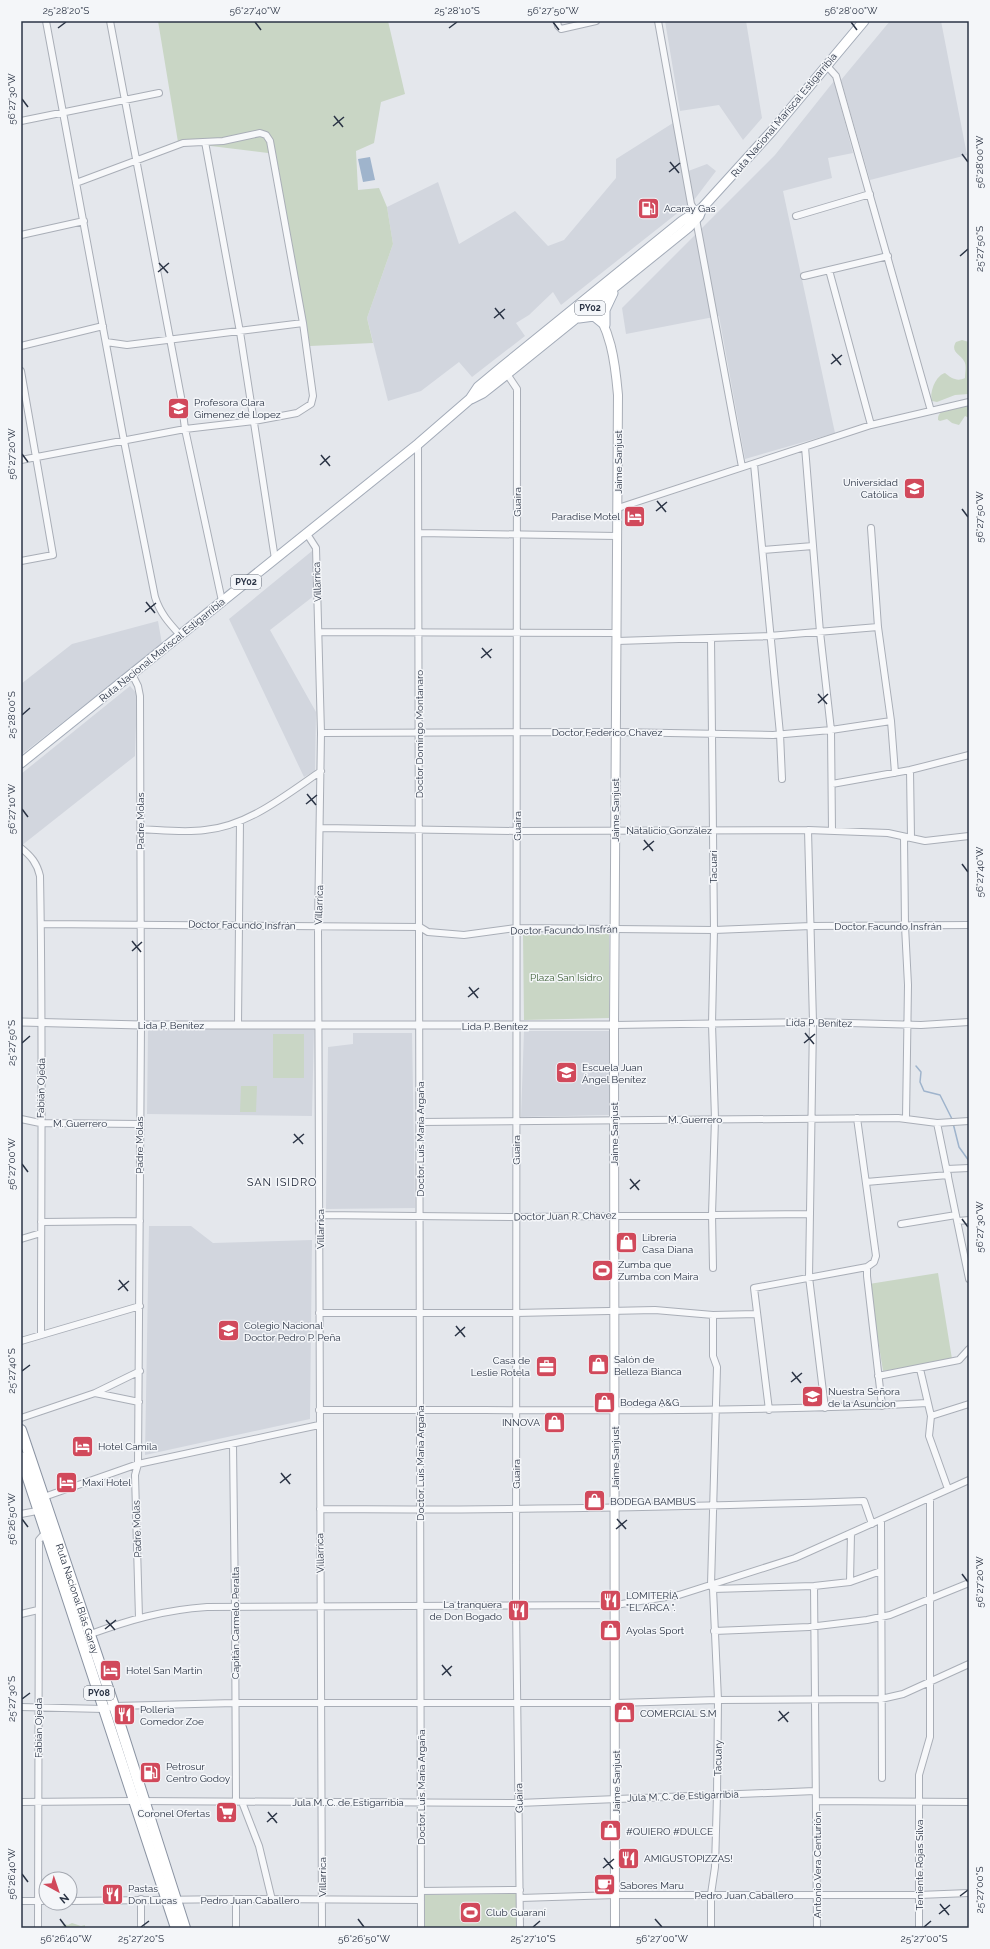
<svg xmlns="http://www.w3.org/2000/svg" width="990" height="1949" font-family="Raleway,sans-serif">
  <rect width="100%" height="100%" fill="#e4e7ec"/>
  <!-- built -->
  <path fill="#d2d6de" d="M665 21H746L762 118 743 140 719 105 680 111Z
    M890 21H941L967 155 870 180 841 80Z
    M834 81 853 153 828 158 832 178 783 191 835 433 745 459 719 316 626 334 622 308 775 155Z
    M673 123 683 173 707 164 716 171 694 200 561 305 553 292 529 315 516 323 525 336 472 377 459 362 421 391 388 401 367 318 393 244 387 207 438 182 459 244 515 211 548 246 564 240 616 178V159Z
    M312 551 315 595 270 630 316 712 315 771 304 777 229 619Z
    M158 621 162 644 21 755V684L72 644Z
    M130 686 137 694 135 756 21 846V774Z
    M314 1028 312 1116 147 1114 148 1030Z
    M524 1031H609V1115L521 1117Z
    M353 1033H412L415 1208 326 1209 328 1047 353 1044Z
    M149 1226H191L213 1243 312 1240 310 1419 145 1455Z"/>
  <!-- green -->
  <path fill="#c9d6c5" d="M158 21H388L405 94 381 102 374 143 356 151 358 190 379 188 387 207 393 244 367 318 373 343 310 346 276 154 178 142Z
    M962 340 969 342V394L955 395 937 402 932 401C929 393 936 375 945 373 951 378 957 382 965 378 965 373 967 365 964 361 960 354 950 352 956 342Z
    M969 404V418L965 416 959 425 952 423 947 419 940 421 938 420C937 407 959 406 969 404Z
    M609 933V1018L524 1020 523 935Z
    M273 1034H304V1078H273Z
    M241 1086H257L256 1112H240Z
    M938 1273 952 1359 883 1371 869 1284Z
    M516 1894V1928H425V1895Z
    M72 1923 81 1926 85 1925V1928H61L64 1924 68 1925Z"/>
  <!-- water -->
  <path fill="#9fb4cc" d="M370 157 375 180 363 182 358 159Z"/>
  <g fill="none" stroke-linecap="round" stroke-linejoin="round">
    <!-- stream -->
    <path stroke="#9fb4cc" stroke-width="1.5" d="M916 1066 921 1072 920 1082 924 1091 940 1095 952 1119
      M953 1123 959 1147 969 1161"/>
    <defs>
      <path id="minor" d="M46 21 124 441 155 597C160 613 169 623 180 635
        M110 21 181 397 185 429 222 601
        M557 21 558 26 561 29 596 21
        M658 21 691 204 695 211
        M827 66 836 76 931 411
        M21 121 159 93
        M205 142 240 332 275 559
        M796 216 870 194
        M696 219 742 467
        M21 235 84 221
        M829 270 871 425
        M804 276 888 256
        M106 342 127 345 303 323
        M21 346 103 326
        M21 371 53 555 21 561
        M507 374 517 389 516 1605 520 1928
        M418 444 421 1928
        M805 447 820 632 831 730 832 831
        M21 460 185 429 254 421 297 413 311 404 313 396 303 323 270 141 266 135 260 133 223 141 183 143 76 183
        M754 464 780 734 782 779
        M618 508 871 425 969 402
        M871 528 878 627 891 721 895 773
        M419 533 617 536
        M307 534 316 548 321 733 318 926 322 1928
        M763 550 813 546
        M319 632 617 633
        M711 638 714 930 712 1024 715 1119 712 1214 713 1268
        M617 641 769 636 878 627
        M132 674 138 686 140 696 141 1025 138 1464 135 1475 139 1618
        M321 733 616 732 773 735 831 730 891 721
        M910 770 911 838
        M832 784 910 770 969 755
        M321 828 517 831 808 830 888 833 925 841 969 836
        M141 829C162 830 184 833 205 830 248 826 286 795 321 771
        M808 830 813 1022 809 1277 825 1408
        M904 837 905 926 908 985 906 1119
        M21 848C31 856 37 863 40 876 43 1029 41 1182 41 1335
        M41 924 420 927 428 932 464 935 516 928 714 930 811 926 969 925
        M238 1025 240 821
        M614 1025 813 1022 921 1025 969 1022
        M857 1118 876 1256 874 1262 867 1267V1276L882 1406
        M21 1119 40 1123 139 1124
        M420 1122 898 1118 937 1123 969 1121
        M937 1123 969 1279
        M947 1169 969 1168
        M866 1182 948 1175
        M320 1215 516 1217 810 1214
        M958 1221 969 1220
        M41 1222 140 1221
        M901 1224 956 1215
        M21 1239 41 1233
        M319 1313H516L655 1310 713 1315 757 1314
        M713 1315V1356L717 1367 711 1585 713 1589 814 1586 850 1582 881 1571
        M21 1341 140 1306
        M920 1369 931 1416 929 1436 948 1489
        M878 1376 959 1360 969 1349
        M95 1393 140 1371
        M319 1410C522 1409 724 1414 927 1403
        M769 1410 754 1288 867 1267
        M931 1416 969 1404
        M21 1418 95 1393 139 1402
        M233 1444 235 1607 236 1802
        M41 1498 138 1464 319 1425
        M320 1509C501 1511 683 1507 864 1501L872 1524
        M21 1514 42 1510
        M881 1520 882 1778
        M850 1582 851 1533
        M814 1586 817 1928
        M21 1614 38 1610
        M714 1631 809 1627 867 1620 890 1615 969 1583
        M88 1635C129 1620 163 1610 207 1607L615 1605 679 1595 795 1558 969 1480
        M21 1707 104 1709 114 1706 235 1703H616L718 1700 881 1699 903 1694 969 1664
        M816 1801 969 1802
        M21 1802 135 1801 519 1803 815 1791
        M242 1802 259 1846 272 1900
        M421 1891 520 1890
        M520 1898 616 1895H919L969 1893
        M236 1899V1928
        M21 1901H46
        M70 1901 236 1899 421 1900
        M38 1928 39 1540 46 1532
        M141 1928V1899
        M711 1928V1894L715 1867 717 1795 718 1700 713 1589
        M919 1928V1775L930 1737V1498"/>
      <path id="tertiary" d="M21 1022 141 1025H614"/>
      <path id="secondary" d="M589 300C611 328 615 361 618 395L614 1025 615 1928"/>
      <path id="primary" d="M579 318 594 316 605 325
        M605 325V310L613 293
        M471 399 483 393 507 374 689 227 699 216 702 208 772 131 864 21
        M21 763 418 444 470 399 478 387 502 367 682 221 702 208"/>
      <g id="trunk">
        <path id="s1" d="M21 1430 114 1706 185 1928"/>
        <path d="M21 1457 176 1928"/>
      </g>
    </defs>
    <!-- minor casing -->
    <use href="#minor" stroke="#a9aeb7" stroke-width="8"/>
    <!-- tertiary casing -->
    <use href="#tertiary" stroke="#a9aeb7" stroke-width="9"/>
    <!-- secondary casing -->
    <use href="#secondary" stroke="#a9aeb7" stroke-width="10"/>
    <!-- primary casing -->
    <use href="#primary" stroke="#a3abb8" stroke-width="11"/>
    <!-- trunk casing -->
    <use href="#trunk" stroke="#8b94a3" stroke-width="12"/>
    <!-- minor -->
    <use href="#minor" stroke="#f7f8fa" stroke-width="6"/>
    <!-- tertiary -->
    <use href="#tertiary" stroke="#f7f8fa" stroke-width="7"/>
    <!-- secondary -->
    <use href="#secondary" stroke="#fff" stroke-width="8"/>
    <!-- primary -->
    <use href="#primary" stroke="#fff" stroke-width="9"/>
    <!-- trunk -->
    <use href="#trunk" stroke="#fff" stroke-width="10"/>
  </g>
  <!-- ticks -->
  <path fill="none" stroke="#2b3445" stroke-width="1.5" d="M255 22 261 30M553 22 559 30M851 22 857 30M58 28 66 22M449 28 457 22M22 99 28 107M334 116 343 127M333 126 344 117M962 154 968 162M670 162 679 173M669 172 680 163M960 256 968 249M159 263 168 273M158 272 169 263M495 308 504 319M494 318 505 309M832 354 841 365M831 364 842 355M22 454 28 462M321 455 330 466M320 465 330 456M657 501 666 512M962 509 968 517M656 511 667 502M146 602 155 613M145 612 156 603M482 648 491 658M481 658 492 649M818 694 827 704M818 703 828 694M22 715 30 708M307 794 316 805M306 804 317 795M22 809 28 817M644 840 653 851M643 850 654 841M962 864 968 872M132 941 141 952M132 951 142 942M469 987 478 998M468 997 479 988M805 1033 814 1044M22 1043 30 1036M804 1043 815 1034M294 1134 303 1144M293 1143 304 1134M22 1164 28 1172M630 1179 639 1190M630 1189 640 1180M962 1219 968 1227M119 1280 128 1291M118 1290 129 1281M456 1326 465 1337M455 1336 465 1327M22 1371 30 1365M792 1372 801 1383M791 1382 802 1373M281 1473 290 1484M280 1483 291 1474M22 1519 28 1527M617 1519 626 1529M616 1529 627 1520M962 1574 968 1582M106 1620 115 1630M105 1629 116 1620M442 1665 451 1676M442 1675 452 1666M22 1699 30 1693M779 1711 788 1722M778 1721 789 1712M268 1812 277 1823M267 1822 277 1813M604 1858 613 1869M603 1868 614 1859M22 1874 28 1882M960 1896 968 1890M940 1904 949 1915M939 1914 950 1905M60 1919 66 1927M358 1919 364 1927M655 1919 662 1927M141 1927 149 1921M533 1927 540 1921M924 1927 931 1921"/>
  <!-- icons -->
  <defs>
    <symbol id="fuel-square" viewBox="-11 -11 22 22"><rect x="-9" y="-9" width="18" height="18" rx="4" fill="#d1495b" stroke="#f4f6f9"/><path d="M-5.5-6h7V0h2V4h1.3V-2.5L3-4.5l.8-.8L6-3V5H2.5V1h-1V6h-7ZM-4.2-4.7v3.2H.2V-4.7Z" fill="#fff"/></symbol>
    <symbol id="school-square" viewBox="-11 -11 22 22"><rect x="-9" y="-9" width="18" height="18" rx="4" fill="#d1495b" stroke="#f4f6f9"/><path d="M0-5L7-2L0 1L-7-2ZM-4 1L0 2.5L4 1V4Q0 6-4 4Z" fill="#fff"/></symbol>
    <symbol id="hotel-square" viewBox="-11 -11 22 22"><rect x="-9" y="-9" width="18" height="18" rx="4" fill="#d1495b" stroke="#f4f6f9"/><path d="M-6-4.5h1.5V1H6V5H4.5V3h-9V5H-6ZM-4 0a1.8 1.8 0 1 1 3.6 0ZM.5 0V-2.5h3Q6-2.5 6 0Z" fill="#fff"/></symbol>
    <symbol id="shop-square" viewBox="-11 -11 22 22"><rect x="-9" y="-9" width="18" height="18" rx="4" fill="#d1495b" stroke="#f4f6f9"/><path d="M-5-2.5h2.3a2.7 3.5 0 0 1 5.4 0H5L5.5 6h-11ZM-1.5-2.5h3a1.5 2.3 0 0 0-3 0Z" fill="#fff"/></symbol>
    <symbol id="stadium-square" viewBox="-11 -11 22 22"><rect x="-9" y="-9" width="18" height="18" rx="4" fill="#d1495b" stroke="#f4f6f9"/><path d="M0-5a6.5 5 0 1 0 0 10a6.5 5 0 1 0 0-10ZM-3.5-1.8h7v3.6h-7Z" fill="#fff"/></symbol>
    <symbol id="office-square" viewBox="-11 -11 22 22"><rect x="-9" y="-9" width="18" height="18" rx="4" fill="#d1495b" stroke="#f4f6f9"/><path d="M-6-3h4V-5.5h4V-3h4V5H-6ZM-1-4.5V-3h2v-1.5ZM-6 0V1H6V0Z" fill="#fff"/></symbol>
    <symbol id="restaurant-square" viewBox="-11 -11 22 22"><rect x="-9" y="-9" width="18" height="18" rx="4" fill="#d1495b" stroke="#f4f6f9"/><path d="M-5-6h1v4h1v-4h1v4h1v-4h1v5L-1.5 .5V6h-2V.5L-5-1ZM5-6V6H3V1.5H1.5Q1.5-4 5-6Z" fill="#fff"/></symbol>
    <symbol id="supermarket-square" viewBox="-11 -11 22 22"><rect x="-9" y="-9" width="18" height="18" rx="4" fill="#d1495b" stroke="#f4f6f9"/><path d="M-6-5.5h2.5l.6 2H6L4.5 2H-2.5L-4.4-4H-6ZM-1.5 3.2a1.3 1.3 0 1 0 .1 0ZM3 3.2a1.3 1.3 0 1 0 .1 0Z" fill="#fff"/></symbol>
    <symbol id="cafe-square" viewBox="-11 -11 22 22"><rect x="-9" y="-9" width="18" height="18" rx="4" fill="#d1495b" stroke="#f4f6f9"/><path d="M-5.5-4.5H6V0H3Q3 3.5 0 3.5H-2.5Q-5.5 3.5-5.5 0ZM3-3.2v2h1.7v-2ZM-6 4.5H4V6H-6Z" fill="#fff"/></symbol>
  </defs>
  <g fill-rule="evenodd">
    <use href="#fuel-square" x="636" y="196" width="25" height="25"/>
    <use href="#school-square" x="166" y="396" width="25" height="25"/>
    <use href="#school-square" x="902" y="476" width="25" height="25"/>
    <use href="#hotel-square" x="622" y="504" width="25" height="25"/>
    <use href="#school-square" x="554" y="1060" width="25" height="25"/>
    <use href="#shop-square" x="614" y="1230" width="25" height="25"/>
    <use href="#stadium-square" x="590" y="1258" width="25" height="25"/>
    <use href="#school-square" x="216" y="1318" width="25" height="25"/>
    <use href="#shop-square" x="586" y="1352" width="25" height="25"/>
    <use href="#office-square" x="534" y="1354" width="25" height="25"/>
    <use href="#school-square" x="800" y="1384" width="25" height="25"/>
    <use href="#shop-square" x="592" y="1390" width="25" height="25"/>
    <use href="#shop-square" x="542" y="1410" width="25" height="25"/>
    <use href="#hotel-square" x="70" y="1434" width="25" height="25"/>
    <use href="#hotel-square" x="54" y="1470" width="25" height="25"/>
    <use href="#shop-square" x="582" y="1488" width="25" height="25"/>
    <use href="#restaurant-square" x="598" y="1588" width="25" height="25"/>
    <use href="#restaurant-square" x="506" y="1598" width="25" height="25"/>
    <use href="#shop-square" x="598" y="1618" width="25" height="25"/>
    <use href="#hotel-square" x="98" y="1658" width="25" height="25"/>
    <use href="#shop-square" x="612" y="1700" width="25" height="25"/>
    <use href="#restaurant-square" x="112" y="1702" width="25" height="25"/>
    <use href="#fuel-square" x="138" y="1760" width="25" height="25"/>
    <use href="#supermarket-square" x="214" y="1800" width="25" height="25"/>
    <use href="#shop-square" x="598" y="1818" width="25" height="25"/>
    <use href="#restaurant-square" x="616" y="1846" width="25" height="25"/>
    <use href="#cafe-square" x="592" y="1872" width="25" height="25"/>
    <use href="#restaurant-square" x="100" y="1882" width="25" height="25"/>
    <use href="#stadium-square" x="458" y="1900" width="25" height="25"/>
  </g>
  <g text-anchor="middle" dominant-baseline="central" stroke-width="3" stroke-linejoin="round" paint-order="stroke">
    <!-- shield labels -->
    <g fill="#f4f6f9" stroke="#676e7b" stroke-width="1">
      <rect x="575" y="301" width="30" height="14" rx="3"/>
      <rect x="231" y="575" width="30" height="14" rx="3"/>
      <rect x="84" y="1686" width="30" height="14" rx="3"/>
    </g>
    <g font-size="9" font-weight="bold" fill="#2b3445">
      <text x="590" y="308">PY02</text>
      <text x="246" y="582">PY02</text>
      <text x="99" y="1693">PY08</text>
    </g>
    <!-- street labels -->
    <g font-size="10" fill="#2b3445" stroke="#f4f6f9">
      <text transform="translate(784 115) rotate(-50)">Ruta Nacional Mariscal Estigarribia</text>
      <text transform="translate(618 462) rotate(-90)">Jaime Sanjust</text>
      <text transform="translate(517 502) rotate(-90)">Guaira</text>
      <text transform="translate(317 582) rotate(-92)">Villarrica</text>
      <text transform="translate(162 650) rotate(-39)">Ruta Nacional Mariscal Estigarribia</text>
      <text x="607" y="732">Doctor Federico Chavez</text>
      <text transform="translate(419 734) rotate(-90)">Doctor Domingo Montanaro</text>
      <text transform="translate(615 810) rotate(-90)">Jaime Sanjust</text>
      <text transform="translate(140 821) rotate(-90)">Padre Molas</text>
      <text transform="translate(517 826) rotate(-90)">Guaira</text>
      <text x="669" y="830">Natalicio González</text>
      <text transform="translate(713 867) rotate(-90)">Tacuarí</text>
      <text transform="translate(319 905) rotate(-88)">Villarrica</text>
      <text transform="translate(242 925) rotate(1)">Doctor Facundo Insfrán</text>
      <text x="888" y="926">Doctor Facundo Insfrán</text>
      <text transform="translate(564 930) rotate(-1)">Doctor Facundo Insfrán</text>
      <text transform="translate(819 1023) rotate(1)">Lida P. Benítez</text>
      <text x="171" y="1025">Lida P. Benítez</text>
      <text x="495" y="1026">Lida P. Benítez</text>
      <text transform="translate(41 1088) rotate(-89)">Fabián Ojeda</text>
      <text x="695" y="1119">M. Guerrero</text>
      <text x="80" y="1123">M. Guerrero</text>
      <text transform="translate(614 1134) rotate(-90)">Jaime Sanjust</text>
      <text transform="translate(420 1139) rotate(-90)">Doctor Luís María Argaña</text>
      <text transform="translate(139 1145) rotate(-90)">Padre Molas</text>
      <text transform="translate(516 1150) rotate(-90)">Guaira</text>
      <text transform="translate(565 1216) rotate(-1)">Doctor Juan R. Chavez</text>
      <text transform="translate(320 1229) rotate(-90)">Villarrica</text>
      <text transform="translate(615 1458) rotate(-90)">Jaime Sanjust</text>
      <text transform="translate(420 1463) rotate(-90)">Doctor Luís María Argaña</text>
      <text transform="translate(516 1474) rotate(-90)">Guaira</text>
      <text transform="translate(137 1529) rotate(-92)">Padre Molas</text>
      <text transform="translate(320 1553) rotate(-91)">Villarrica</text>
      <text stroke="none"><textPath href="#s1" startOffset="178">Ruta Nacional Blás Garay</textPath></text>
      <text transform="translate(235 1623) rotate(-90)">Capitán Carmelo Peralta</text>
      <text transform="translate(38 1728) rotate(-90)">Fabián Ojeda</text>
      <text transform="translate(718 1758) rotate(-89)">Tacuary</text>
      <text transform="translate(616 1782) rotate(-90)">Jaime Sanjust</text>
      <text transform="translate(421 1787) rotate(-90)">Doctor Luís María Argaña</text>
      <text transform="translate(683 1796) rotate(-2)">Jula M. C. de Estigarribia</text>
      <text transform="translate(519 1798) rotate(-91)">Guaira</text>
      <text x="348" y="1802">Jula M. C. de Estigarribia</text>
      <text transform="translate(817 1865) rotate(-90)">Antonio Vera Centurión</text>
      <text transform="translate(919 1865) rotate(-90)">Teniente Rojas Silva</text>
      <text transform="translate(322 1877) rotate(-90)">Villarrica</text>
      <text x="744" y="1895">Pedro Juan Caballero</text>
      <text x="250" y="1900">Pedro Juan Caballero</text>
    </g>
    <!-- poi labels -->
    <g font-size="10" fill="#2b3445" stroke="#f4f6f9" text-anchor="start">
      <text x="664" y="208">Acaray Gas</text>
      <text x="194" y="402">Profesora Clara<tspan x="194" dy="12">Gimenez de Lopez</tspan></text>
      <text x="898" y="482" text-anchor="end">Universidad<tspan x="898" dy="12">Católica</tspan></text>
      <text x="620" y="516" text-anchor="end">Paradise Motel</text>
      <text x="582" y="1067">Escuela Juan<tspan x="582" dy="12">Ángel Benítez</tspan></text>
      <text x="642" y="1237">Librería<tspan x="642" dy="12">Casa Diana</tspan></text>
      <text x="618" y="1264">Zumba que<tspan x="618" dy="12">Zumba con Maira</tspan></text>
      <text x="244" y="1325">Colegio Nacional<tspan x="244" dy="12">Doctor Pedro P. Peña</tspan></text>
      <text x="614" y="1359">Salón de<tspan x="614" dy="12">Belleza Bianca</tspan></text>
      <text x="530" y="1360" text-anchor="end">Casa de<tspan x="530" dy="12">Leslie Rotela</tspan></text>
      <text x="828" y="1391">Nuestra Señora<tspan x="828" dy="12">de la Asuncion</tspan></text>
      <text x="620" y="1402">Bodega A&amp;G</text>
      <text x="540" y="1422" text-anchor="end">INNOVA</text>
      <text x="98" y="1446">Hotel Camila</text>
      <text x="82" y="1482">Maxi Hotel</text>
      <text x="610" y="1501">BODEGA BAMBUS</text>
      <text x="626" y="1595">LOMITERÍA<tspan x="626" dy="12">"EL ARCA ".</tspan></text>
      <text x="502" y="1604" text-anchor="end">La tranquera<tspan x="502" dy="12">de Don Bogado</tspan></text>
      <text x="626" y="1630">Ayolas Sport</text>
      <text x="126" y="1670">Hotel San Martin</text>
      <text x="140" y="1709">Polleria<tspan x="140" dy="12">Comedor Zoe</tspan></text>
      <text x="640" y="1713">COMERCIAL S.M</text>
      <text x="166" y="1766">Petrosur<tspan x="166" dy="12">Centro Godoy</tspan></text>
      <text x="210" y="1813" text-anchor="end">Coronel Ofertas</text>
      <text x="626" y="1831">#QUIERO #DULCE</text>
      <text x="644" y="1858">AMIGUSTOPIZZAS!</text>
      <text x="620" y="1885">Sabores Maru</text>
      <text x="128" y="1888">Pastas<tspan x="128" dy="12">Don Lucas</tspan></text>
      <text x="486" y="1912">Club Guaraní</text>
    </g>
    <!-- park labels -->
    <g font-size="10" fill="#3f6138" stroke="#f4f6f9">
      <text x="566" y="977">Plaza San Isidro</text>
    </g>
    <!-- neighbourhood labels -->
    <g font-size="11" letter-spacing="1" fill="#1d2536" stroke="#f4f6f9">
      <text x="282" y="1182">SAN ISIDRO</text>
    </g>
  </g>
  <!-- border -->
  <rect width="990" height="1949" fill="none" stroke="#f4f6f9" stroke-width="44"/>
  <!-- north arrow -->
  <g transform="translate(58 1891) rotate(140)"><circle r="19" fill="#f4f6f9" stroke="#a4a8b1"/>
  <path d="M0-3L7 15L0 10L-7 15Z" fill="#d1495b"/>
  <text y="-6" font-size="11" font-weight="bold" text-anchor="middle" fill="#2b3445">N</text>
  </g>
  <rect x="22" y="22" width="946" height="1905" fill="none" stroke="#2b3445" stroke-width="1.5"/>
  <g font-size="10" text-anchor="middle" fill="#2b3445">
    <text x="66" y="14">25°28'20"S</text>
    <text x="255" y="14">56°27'40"W</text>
    <text x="457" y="14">25°28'10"S</text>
    <text x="553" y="14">56°27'50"W</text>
    <text x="851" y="14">56°28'00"W</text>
    <text transform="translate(11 99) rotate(-90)" y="4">56°27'30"W</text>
    <text transform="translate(979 162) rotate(-90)" y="4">56°28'00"W</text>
    <text transform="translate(979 249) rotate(-90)" y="4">25°27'50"S</text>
    <text transform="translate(11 454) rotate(-90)" y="4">56°27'20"W</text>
    <text transform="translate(979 517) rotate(-90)" y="4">56°27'50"W</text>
    <text transform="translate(11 715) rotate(-90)" y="4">25°28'00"S</text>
    <text transform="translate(11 809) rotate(-90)" y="4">56°27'10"W</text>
    <text transform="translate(979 872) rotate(-90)" y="4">56°27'40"W</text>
    <text transform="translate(11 1043) rotate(-90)" y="4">25°27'50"S</text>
    <text transform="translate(11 1164) rotate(-90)" y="4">56°27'00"W</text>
    <text transform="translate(979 1227) rotate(-90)" y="4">56°27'30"W</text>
    <text transform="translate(11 1371) rotate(-90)" y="4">25°27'40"S</text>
    <text transform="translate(11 1519) rotate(-90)" y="4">56°26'50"W</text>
    <text transform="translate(979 1582) rotate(-90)" y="4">56°27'20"W</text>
    <text transform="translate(11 1699) rotate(-90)" y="4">25°27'30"S</text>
    <text transform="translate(11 1874) rotate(-90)" y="4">56°26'40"W</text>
    <text transform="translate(979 1890) rotate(-90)" y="4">25°27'00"S</text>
    <text x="66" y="1942">56°26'40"W</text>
    <text x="141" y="1942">25°27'20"S</text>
    <text x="364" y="1942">56°26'50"W</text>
    <text x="533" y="1942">25°27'10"S</text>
    <text x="662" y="1942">56°27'00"W</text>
    <text x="924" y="1942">25°27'00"S</text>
  </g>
</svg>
